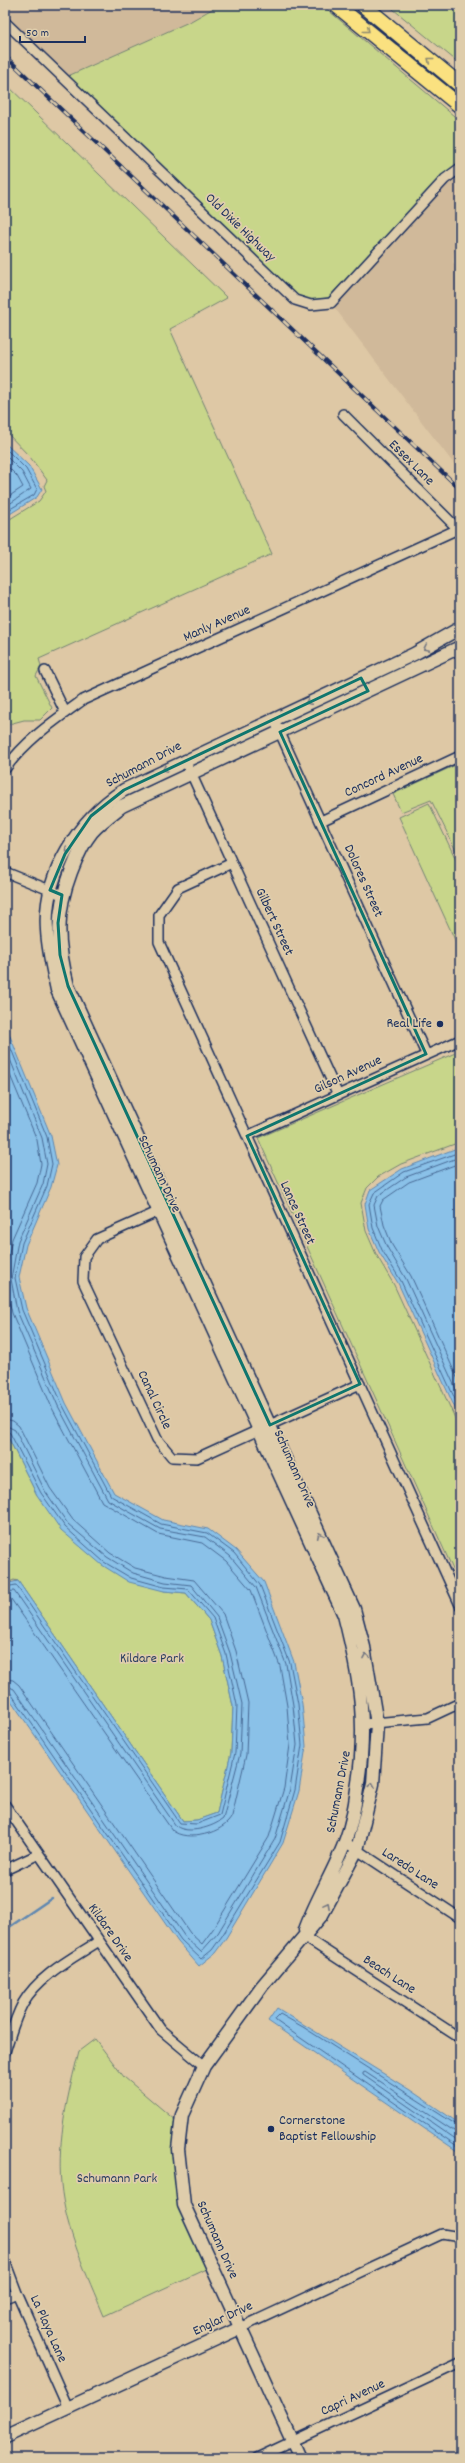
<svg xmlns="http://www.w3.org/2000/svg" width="465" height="2463" font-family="Dekko,sans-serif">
  <rect width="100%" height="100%" fill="#dec8a5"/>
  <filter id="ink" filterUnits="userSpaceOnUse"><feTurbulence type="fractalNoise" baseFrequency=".025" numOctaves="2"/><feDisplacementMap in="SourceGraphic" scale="8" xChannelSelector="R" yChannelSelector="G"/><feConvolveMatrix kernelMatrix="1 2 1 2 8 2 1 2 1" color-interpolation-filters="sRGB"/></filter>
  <g filter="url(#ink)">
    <!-- built -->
    <path fill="#d0b99a" d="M5 5H219L191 21 68 76 5 15Z
      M460 175V249L454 252 453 262 460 271V467L457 468 334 307 448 183Z"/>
    <!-- green -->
    <path fill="#c8d68a" stroke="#728274" d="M219 5H322L460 121V162L442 176 328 298 311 300 297 296 68 76 191 21Z
      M388 5H460V64Z
      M5 83 227 298 170 329 272 554 39 659 41 666 36 676 52 708 40 720H24L5 725V522L39 501 46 491 44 486 47 480 30 457 5 431Z
      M460 763V859L431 800 401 812 393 794Z
      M429 803 460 868V951L399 817Z
      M460 1051V1142L401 1164 378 1177 367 1188 361 1203 366 1231 376 1254 394 1285 460 1429V1585L258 1138Z
      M5 1431 37 1495 164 1591 186 1593 209 1620 222 1656 233 1706 231 1753 217 1813 197 1820 183 1821 18 1581 14 1580 5 1584Z
      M95 2039 124 2077 176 2121C166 2180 183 2217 206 2269L104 2316C87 2275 65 2229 61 2184 57 2139 68 2094 79 2051Z"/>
    <!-- water -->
    <path fill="#8ac1e8" stroke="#5e87b1" d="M5 443 29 466 42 489 37 497 5 517Z
      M5 1024 51 1136 57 1165 51 1187 26 1245 19 1277 26 1308 66 1403 114 1493 163 1520 208 1529 236 1550 264 1582 294 1662 302 1704 306 1746 299 1791 283 1843 226 1938 215 1953 199 1966 178 1942 5 1692V1584L18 1581 183 1821 197 1820 217 1813 231 1753 233 1706 222 1656 209 1620 186 1593 164 1591 129 1582 102 1565 61 1530 37 1495 5 1431Z
      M460 1147V1419L398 1283 379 1252 369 1229 365 1204 370 1190 402 1169Z
      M277 2008 410 2090 460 2124V2153L268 2021Z"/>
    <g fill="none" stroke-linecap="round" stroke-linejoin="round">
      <!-- shore -->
      <path stroke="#476995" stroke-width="1" d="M5 448 26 469 37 489 34 495 5 512
        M5 455 22 472 31 489 5 507
        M5 464 17 476 23 487 5 499
        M5 1034 47 1137 52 1164 47 1186 22 1243 15 1278 22 1310 62 1404 111 1496 161 1524 207 1533 234 1553 260 1585 290 1663 298 1704 302 1745 295 1790 280 1842 222 1936 212 1950 201 1959 181 1940 10 1692 5 1690
        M5 1047 42 1138 47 1164 43 1184 18 1241 11 1279 17 1311 58 1406 108 1500 160 1529 205 1537 230 1556 256 1587 286 1664 293 1705 297 1745 290 1789 275 1839 218 1933 201 1952 185 1937 14 1689 5 1685
        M5 1063 37 1140 41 1164 37 1183 12 1239 5 1273
        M460 1152 404 1172 374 1193 369 1204 373 1228 382 1250 401 1281 460 1410
        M460 1157 406 1177 378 1196 374 1205 378 1226 387 1247 406 1279 460 1398
        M460 1163 409 1182 383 1200 380 1206 384 1225 392 1245 411 1276 460 1384
        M5 1282 12 1313 52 1408 102 1502 158 1534 202 1543 226 1561 251 1590 280 1666 287 1706 290 1745 284 1788 269 1837 213 1929 202 1944 190 1933 19 1685 13 1680 5 1679
        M5 1419 13 1421 19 1426 50 1488 73 1520 110 1553 135 1568 166 1576 194 1580 223 1614 236 1651 248 1703 246 1755 232 1816C225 1833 186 1843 172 1830L11 1599 5 1598
        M5 1425 15 1430 45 1491 68 1524 107 1557 133 1573 165 1582 191 1585 217 1617 230 1653 242 1704 240 1754 223 1819C213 1827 188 1835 176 1826L14 1591 5 1592
        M5 1430 10 1433 41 1493 65 1527 104 1562 131 1578 164 1587 188 1589 213 1618 226 1654 237 1705 235 1753 220 1815 197 1824 180 1823 16 1585 5 1587
        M460 2127 303 2027 280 2014 275 2019 276 2021 460 2148
        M460 2132 454 2131 365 2072 363 2073V2075L460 2142"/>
      <!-- stream -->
      <path stroke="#5e87b1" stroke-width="2.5" d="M5 1930 52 1898
        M457 2458 460 2457"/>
      <defs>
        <path id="street" d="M5 22 295 300 311 305 331 303 445 179 460 168
          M343 414 460 531
          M45 671 65 712
          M277 726 426 1054
          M185 760 338 1095
          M5 769C26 740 54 721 83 700L458 529
          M321 821 460 756
          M232 863 178 888 159 915V942L460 1605
          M5 872 62 895
          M247 1136 460 1040
          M164 1209 97 1239 84 1257 83 1281 157 1439 172 1457 197 1458 360 1384
          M364 1724 428 1718 460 1703
          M5 1805 161 2030 204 2066
          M345 1842 460 1918
          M5 1870 39 1854
          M303 1936 460 2038
          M5 2052C10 2035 15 2018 23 2003 39 1975 73 1958 99 1941
          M5 2261 17 2293 68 2408
          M5 2298 17 2293
          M240 2328 442 2234 460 2237
          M257 2458 460 2363"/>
        <path id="secondary" d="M305 1930C316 1899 335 1870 346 1839 352 1823 355 1805 357 1789 368 1724 360 1678 344 1615L57 990C53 971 48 950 47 930 43 874 79 819 124 790L414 654 460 628
          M5 2437 240 2328
          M300 2458 184 2205 178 2149 182 2115 204 2066 262 1986 322 1915 357 1850 373 1784 377 1724 364 1647 354 1609 68 986C57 943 55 914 71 872 76 859 83 843 92 832 101 822 112 814 122 806L460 647"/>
        <path id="primary" d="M336 5 460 106
          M363 5 460 85"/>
      </defs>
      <!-- street casing -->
      <use href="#street" stroke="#1b2f5e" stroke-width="12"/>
      <!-- secondary casing -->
      <use href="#secondary" stroke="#1b2f5e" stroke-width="15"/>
      <!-- primary casing -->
      <use href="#primary" stroke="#1b2f5e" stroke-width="17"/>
      <!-- street -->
      <use href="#street" stroke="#dfcdab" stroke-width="9"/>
      <!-- secondary -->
      <use href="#secondary" stroke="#dfcdab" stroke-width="12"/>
      <!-- primary -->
      <use href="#primary" stroke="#fae180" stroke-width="14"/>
      <defs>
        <path id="rail" d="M5 56 460 489"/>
      </defs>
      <!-- rail casing -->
      <use href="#rail" stroke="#1b2f5e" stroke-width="4"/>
      <!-- rail -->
      <use href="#rail" stroke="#dfcdab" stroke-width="2.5" stroke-dasharray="8" stroke-linecap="butt"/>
    </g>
    <!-- one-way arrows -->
    <defs><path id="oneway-chevron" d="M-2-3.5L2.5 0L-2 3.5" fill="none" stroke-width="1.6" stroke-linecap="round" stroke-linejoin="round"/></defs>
    <g stroke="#8a886f">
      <use href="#oneway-chevron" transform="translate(367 30) rotate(39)"/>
      <use href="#oneway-chevron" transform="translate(430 60) rotate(-141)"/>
    </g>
    <g stroke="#737681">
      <use href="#oneway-chevron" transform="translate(426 648) rotate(154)"/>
      <use href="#oneway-chevron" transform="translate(308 702) rotate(155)"/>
      <use href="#oneway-chevron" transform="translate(165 769) rotate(155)"/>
      <use href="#oneway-chevron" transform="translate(68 850) rotate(120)"/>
      <use href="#oneway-chevron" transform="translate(320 1535) rotate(-114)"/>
      <use href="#oneway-chevron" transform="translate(366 1656) rotate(-100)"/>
      <use href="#oneway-chevron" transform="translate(372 1785) rotate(-81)"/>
      <use href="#oneway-chevron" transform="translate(327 1905) rotate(-62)"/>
    </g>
  </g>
  <!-- marked area -->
  <path fill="none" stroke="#0f766e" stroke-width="3" stroke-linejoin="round" d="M361 678 368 691 280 732 426 1054 247 1136 360 1384 270 1425 68 986 60 955 58 923 62 895 50 890 65 854 91 816 124 790Z"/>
  <!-- markers -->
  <g fill="#1b2f5e" stroke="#dfcdab" stroke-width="1.5">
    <circle cx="440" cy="1024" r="4"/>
    <circle cx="271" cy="2129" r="4"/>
  </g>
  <g text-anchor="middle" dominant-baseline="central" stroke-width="3.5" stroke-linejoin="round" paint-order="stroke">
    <!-- street labels -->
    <g font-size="14" fill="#1b2f5e" stroke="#dfcdab">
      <text transform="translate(240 228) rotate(44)">Old Dixie Highway</text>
      <text transform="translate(411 463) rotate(45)">Essex Lane</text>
      <text transform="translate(217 624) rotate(-24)">Manly Avenue</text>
      <text transform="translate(144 765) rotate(-28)">Schumann Drive</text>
      <text transform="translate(384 776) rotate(-25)">Concord Avenue</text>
      <text transform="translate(363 881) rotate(66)">Dolores Street</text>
      <text transform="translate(274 922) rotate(65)">Gilbert Street</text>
      <text transform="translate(348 1075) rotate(-25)">Gilson Avenue</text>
      <text transform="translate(159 1174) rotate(65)">Schumann Drive</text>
      <text transform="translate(297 1213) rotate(66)">Lance Street</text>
      <text transform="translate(154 1400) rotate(65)">Canal Circle</text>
      <text transform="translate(294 1469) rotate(66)">Schumann Drive</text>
      <text transform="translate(339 1792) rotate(-79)">Schumann Drive</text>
      <text transform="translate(410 1869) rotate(33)">Laredo Lane</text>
      <text transform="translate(110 1933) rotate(55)">Kildare Drive</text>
      <text transform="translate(389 1975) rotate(33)">Beach Lane</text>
      <text transform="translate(217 2240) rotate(66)">Schumann Drive</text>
      <text transform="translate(223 2319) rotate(-25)">Englar Drive</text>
      <text transform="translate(48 2329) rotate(66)">La Playa Lane</text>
      <text transform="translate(353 2398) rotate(-25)">Capri Avenue</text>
    </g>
    <!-- poi labels -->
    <g font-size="14" fill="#1b2f5e" stroke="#dfcdab" text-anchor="end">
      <text x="432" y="1024">Real Life</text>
      <text x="279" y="2121" text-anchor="start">Cornerstone<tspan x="279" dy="16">Baptist Fellowship</tspan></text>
    </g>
    <!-- park labels -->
    <g font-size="14" fill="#2c4062" stroke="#dfcdab">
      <text x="152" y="1659">Kildare Park</text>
      <text x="117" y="2179">Schumann Park</text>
    </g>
  </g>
  <!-- margin -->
  <rect width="465" height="2463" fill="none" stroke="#dfcdab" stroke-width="20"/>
  <rect x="10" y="10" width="445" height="2443" fill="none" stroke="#1b2f5e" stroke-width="1.5" filter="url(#ink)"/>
  <!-- scale -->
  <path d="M20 36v6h65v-6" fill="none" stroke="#1b2f5e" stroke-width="2"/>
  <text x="26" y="36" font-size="12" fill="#1b2f5e" stroke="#dfcdab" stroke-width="3" paint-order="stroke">50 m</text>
</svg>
